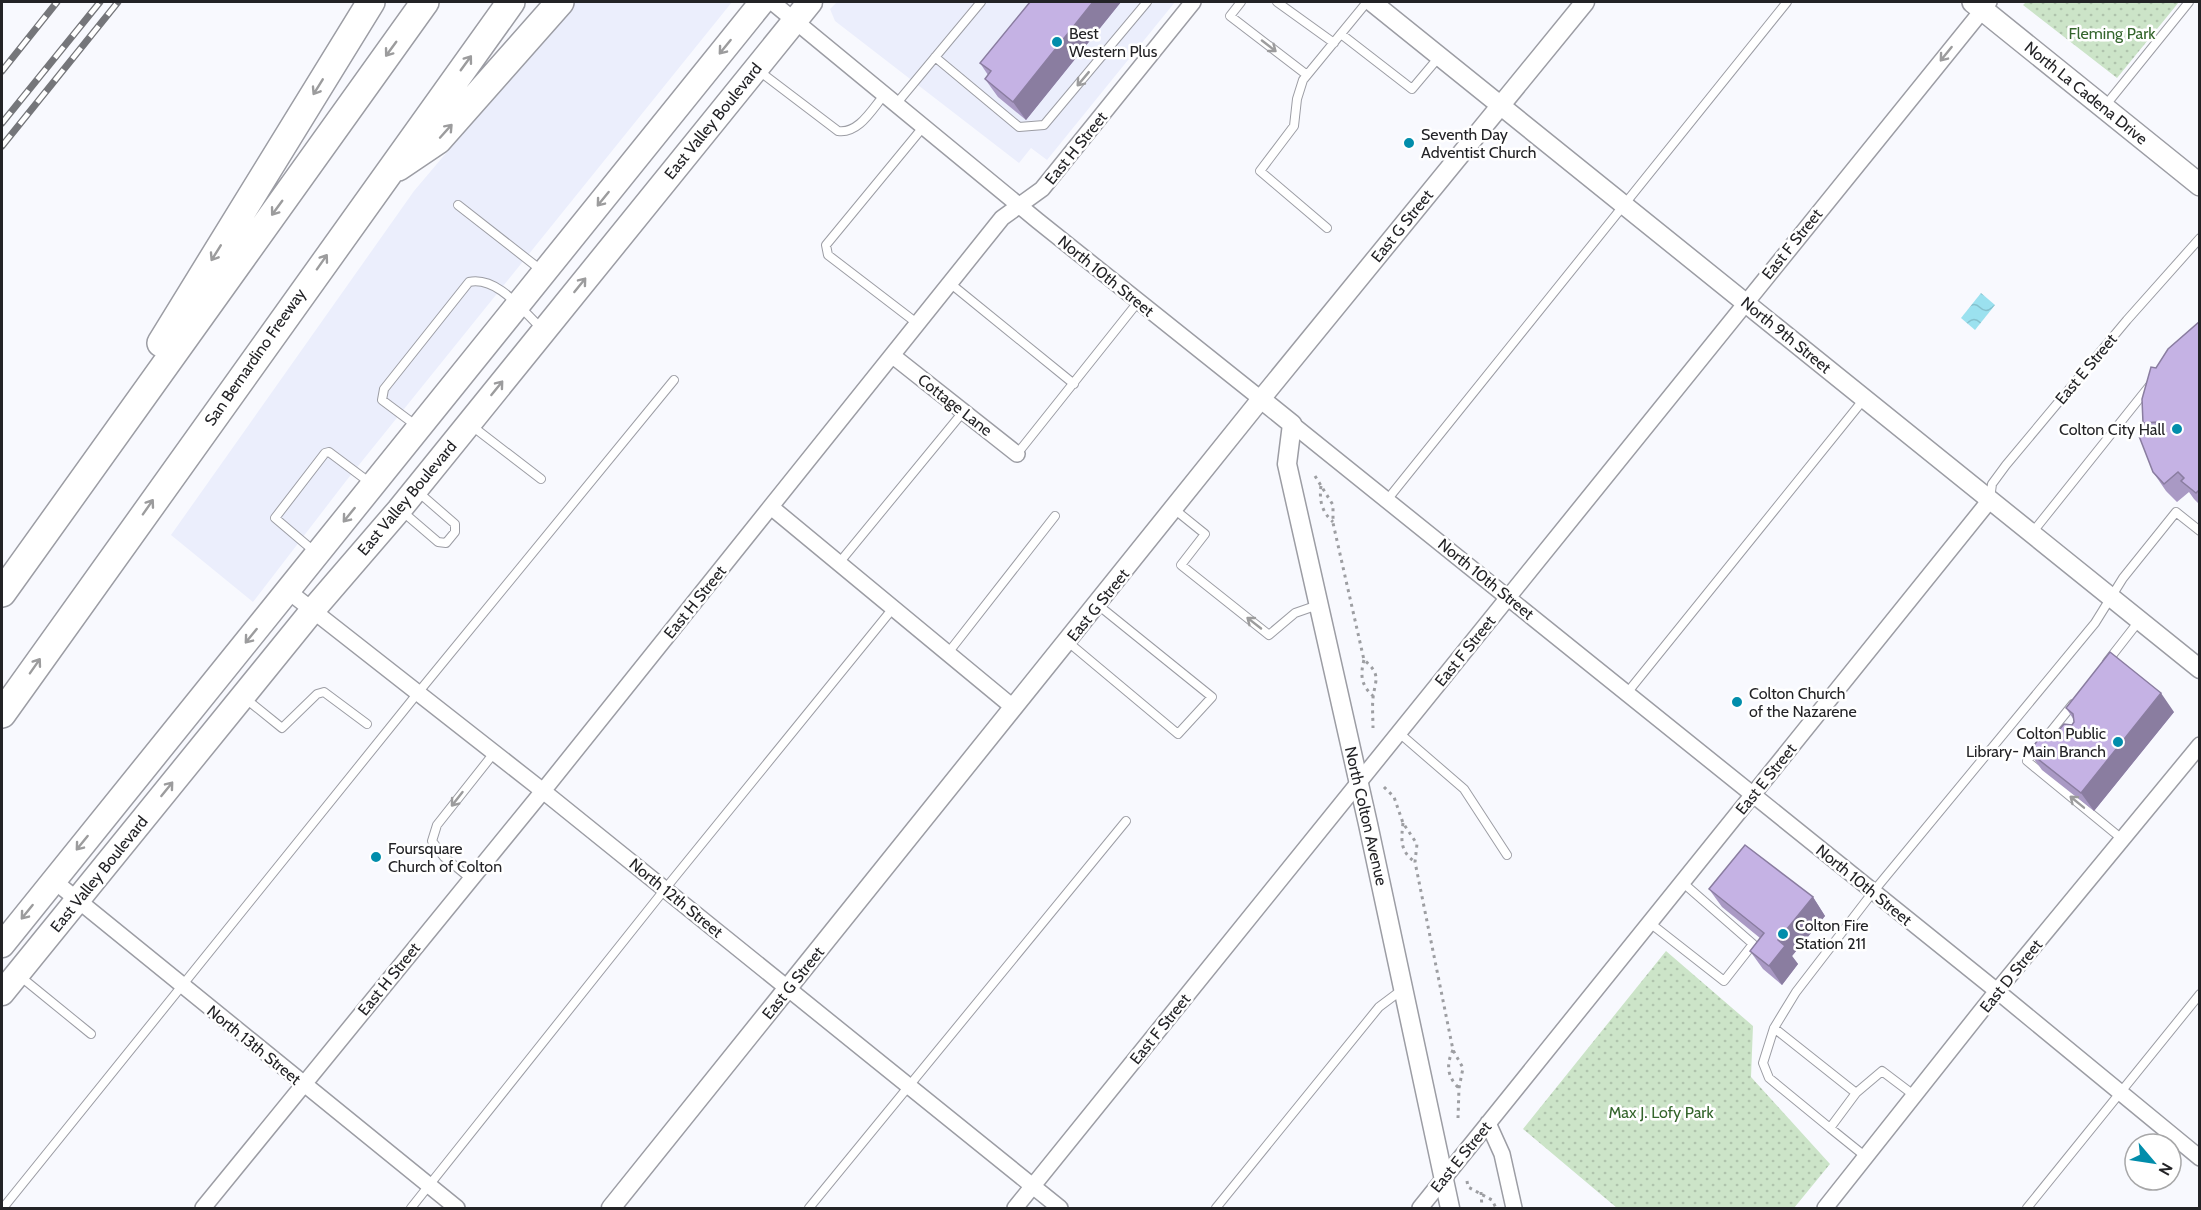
<svg xmlns="http://www.w3.org/2000/svg" width="2201" height="1210" font-family="Cabin,sans-serif">
  <defs>
    <pattern id="park-dots" width="8" height="8" patternUnits="userSpaceOnUse" patternTransform="scale(1.5)"><rect width="8" height="8" fill="#cce4c8"/><path d="M2 2h.1M6 6h.1" fill="none" stroke="#afc3ac" stroke-width="1.8" stroke-linecap="round"/></pattern>
    <pattern id="water-waves" width="16" height="10" patternUnits="userSpaceOnUse" patternTransform="scale(1.5)"><rect width="16" height="10" fill="#9be1ef"/><path d="M0 5q4-4 8 0t8 0" fill="none" stroke="#85c1cd"/></pattern>
  </defs>
  <rect width="100%" height="100%" fill="#f8f9fe"/>
  <!-- built -->
  <path fill="#ebeefc" d="M574 2H732L346 481 253 602 171 535 414 191Z
    M837 2H1175L1047 160 1031 148 1019 163 835 21 830 9Z"/>
  <!-- park -->
  <path fill="url(#park-dots)" d="M2026 2H2179L2117 78 2023 5Z
    M1666 951 1753 1026 1751 1077 1830 1164 1794 1208H1617L1523 1129Z"/>
  <!-- water -->
  <path fill="url(#water-waves)" d="M1981 293 1995 305 1975 330 1961 318Z"/>
  <g fill="none" stroke-linecap="round" stroke-linejoin="round">
    <defs>
      <path id="service" d="M1241 2 1230 16 1307 75
        M1277 2 1334 43
        M1341 34 1412 89 1439 57
        M935 57 1019 127 1044 125 1147 2
        M759 71 838 131C859 134 872 109 885 94
        M897 103 981 2
        M2105 106 2189 2
        M458 205 541 270
        M1327 228 1260 171 1294 126 1297 99 1303 80 1367 2
        M951 284 1074 384
        M918 324 828 255 826 245 924 126
        M472 426 541 479
        M418 427 382 400 384 389 469 282C497 276 522 310 541 328
        M1017 454 1138 302
        M1990 499 1992 484 2006 465 2127 320 2200 238
        M1387 500 1787 2
        M1174 509 1205 534 1181 565 1269 635 1295 613 1318 605
        M403 512 438 542 446 543 455 532V524L417 491
        M2032 533 2151 384
        M315 552 275 518 325 453 329 452 369 482
        M839 563 963 412
        M1068 642 1178 734 1212 697 1098 605
        M948 653 1055 516
        M2107 662 2139 621
        M1627 693 1864 399
        M246 699 282 728 317 694 324 692 367 724
        M2073 704 2027 761 2122 839
        M1398 732 1464 789 1507 855
        M471 879 444 857 432 841 437 825 494 753
        M1650 923 1724 981 1753 944 1682 882
        M21 977 91 1034
        M1774 1028 1856 1093 1830 1128 1769 1078 1763 1063 1774 1028 1796 992 1873 892 2095 623 2123 578 2176 512 2200 531
        M1856 1093 1882 1071 1915 1096
        M1830 1128 1866 1157
        M3 1208 417 694 674 380
        M411 1208 665 889 894 607
        M809 1208 1126 821
        M1216 1208 1379 1007 1403 989
        M2027 1208 2200 994"/>
      <path id="minor" d="M772 2 1038 221 1261 399
        M893 356 1017 454
        M1292 424 1997 991 2200 1158
        M771 507 1014 708
        M288 591 543 791 1060 1208
        M53 880 457 1208
        M1488 1123 1502 1154 1514 1208
        M203 1208 543 791 1002 218 1042 189 1193 2
        M1015 1208 1989 2
        M1420 1208 1990 500
        M1825 1208 1997 991 2200 745"/>
      <path id="tertiary" d="M1372 2 2200 669
        M1261 399 1292 424 1287 464 1368 824 1450 1208
        M611 1208 1261 399 1585 2"/>
      <path id="secondary" d="M1973 2 2200 185"/>
      <path id="primary" d="M2 945 762 2
        M2 993 312 611 399 510 810 2"/>
      <path id="motorway" d="M398 167 438 140 560 2
        M161 343 371 2
        M2 593 425 2
        M2 714 511 2"/>
    </defs>
    <!-- service casing -->
    <use href="#service" stroke="#9c9da4" stroke-width="10"/>
    <!-- minor casing -->
    <use href="#minor" stroke="#9c9da4" stroke-width="18"/>
    <!-- tertiary casing -->
    <use href="#tertiary" stroke="#9c9da4" stroke-width="21"/>
    <!-- secondary casing -->
    <use href="#secondary" stroke="#9c9da4" stroke-width="24"/>
    <!-- primary casing -->
    <use href="#primary" stroke="#9c9da4" stroke-width="27"/>
    <!-- motorway casing -->
    <use href="#motorway" stroke="#9c9da4" stroke-width="30"/>
    <!-- path -->
    <path stroke="#9d9ea2" stroke-width="3" stroke-dasharray="3 4.5" stroke-linecap="butt" d="M1315 476 1333 505V523L1364 660C1382 675 1375 680 1373 698 1372 708 1373 718 1373 728
      M1321 486C1319 501 1322 512 1333 522
      M1364 660C1360 675 1361 685 1373 696
      M1384 787 1394 797 1403 823 1417 844 1415 862 1453 1050 1463 1068 1459 1088 1458 1118
      M1403 823C1401 841 1400 851 1415 862
      M1453 1050C1446 1064 1447 1077 1459 1088
      M1467 1181 1468 1187 1492 1200 1496 1208
      M1481 1192 1482 1208"/>
    <!-- service -->
    <use href="#service" stroke="#fff" stroke-width="8"/>
    <!-- minor -->
    <use href="#minor" stroke="#fff" stroke-width="15"/>
    <!-- tertiary -->
    <use href="#tertiary" stroke="#fff" stroke-width="18"/>
    <!-- secondary -->
    <use href="#secondary" stroke="#fff" stroke-width="21"/>
    <!-- primary -->
    <use href="#primary" stroke="#fff" stroke-width="24"/>
    <!-- motorway -->
    <use href="#motorway" stroke="#fff" stroke-width="27"/>
    <defs>
      <path id="rail" d="M2 71 57 2
        M2 123 100 2
        M2 146 118 2"/>
    </defs>
    <!-- rail casing -->
    <use href="#rail" stroke="#75767a" stroke-width="7"/>
    <!-- rail -->
    <use href="#rail" stroke="#fff" stroke-width="4.5" stroke-dasharray="14" stroke-linecap="butt"/>
  </g>
  <!-- wall -->
  <path fill="#a999c4" d="M1030 2H1121L1026 120 998 97 985 79 988 75 980 63Z
    M2199 322V504L2194 499 2189 492 2177 502 2166 491 2153 472 2150 434 2143 423 2156 368Z
    M2066 708 2174 712 2094 811 2042 770 2029 752 2072 725 2074 722V720Z
    M1709 889 1813 897 1825 916 1792 956 1798 964 1782 985 1763 969 1750 951 1760 938 1722 907Z"/>
  <!-- shaded-wall -->
  <path fill="#8a7da0" d="M1093 2H1121L1026 120 1013 102Z
    M2161 693 2174 712 2094 811 2081 793Z
    M1813 897 1825 916 1792 956 1798 964 1782 985 1769 966 1778 940Z"/>
  <!-- building -->
  <path fill="#c5b2e4" stroke="#8a7da0" stroke-width="1.5" d="M1030 2H1093L1013 102 985 79 991 71 980 63Z
    M2199 322V490L2196 493 2181 481 2184 478 2178 472 2164 484 2153 472 2139 436 2160 432 2157 422 2143 423 2142 399 2151 367 2156 368 2168 349Z
    M2110 652 2161 693 2081 793 2029 752 2041 736H2054L2064 724 2072 725 2074 722 2073 714 2066 708Z
    M1745 845 1813 897 1778 940 1785 946 1769 966 1750 951 1764 933 1709 889Z"/>
  <!-- one-way arrows -->
  <defs><path id="oneway-shaft" d="M-6 0H5M1.5-3L5.5 0L1.5 3" fill="none" stroke-width="1.6" stroke-linecap="round" stroke-linejoin="round" transform="scale(1.5)"/></defs>
  <g stroke="#9c9c9d">
    <use href="#oneway-shaft" transform="translate(1269 46) rotate(38)"/>
    <use href="#oneway-shaft" transform="translate(725 47) rotate(129)"/>
    <use href="#oneway-shaft" transform="translate(391 49) rotate(126)"/>
    <use href="#oneway-shaft" transform="translate(1946 54) rotate(129)"/>
    <use href="#oneway-shaft" transform="translate(466 63) rotate(-54)"/>
    <use href="#oneway-shaft" transform="translate(1083 79) rotate(130)"/>
    <use href="#oneway-shaft" transform="translate(318 87) rotate(122)"/>
    <use href="#oneway-shaft" transform="translate(446 131) rotate(-48)"/>
    <use href="#oneway-shaft" transform="translate(603 199) rotate(129)"/>
    <use href="#oneway-shaft" transform="translate(277 208) rotate(126)"/>
    <use href="#oneway-shaft" transform="translate(216 253) rotate(122)"/>
    <use href="#oneway-shaft" transform="translate(322 262) rotate(-55)"/>
    <use href="#oneway-shaft" transform="translate(580 285) rotate(-51)"/>
    <use href="#oneway-shaft" transform="translate(497 388) rotate(-51)"/>
    <use href="#oneway-shaft" transform="translate(148 507) rotate(-55)"/>
    <use href="#oneway-shaft" transform="translate(349 515) rotate(129)"/>
    <use href="#oneway-shaft" transform="translate(1254 623) rotate(-142)"/>
    <use href="#oneway-shaft" transform="translate(251 636) rotate(129)"/>
    <use href="#oneway-shaft" transform="translate(35 666) rotate(-55)"/>
    <use href="#oneway-shaft" transform="translate(167 789) rotate(-51)"/>
    <use href="#oneway-shaft" transform="translate(457 799) rotate(128)"/>
    <use href="#oneway-shaft" transform="translate(2077 802) rotate(-141)"/>
    <use href="#oneway-shaft" transform="translate(82 843) rotate(129)"/>
    <use href="#oneway-shaft" transform="translate(27 912) rotate(129)"/>
  </g>
  <!-- markers -->
  <g fill="#018dab" stroke="#fff" stroke-width="2">
    <circle cx="1057" cy="42" r="6"/>
    <circle cx="1409" cy="143" r="6"/>
    <circle cx="2177" cy="429" r="6"/>
    <circle cx="1737" cy="702" r="6"/>
    <circle cx="2118" cy="742" r="6"/>
    <circle cx="376" cy="857" r="6"/>
    <circle cx="1783" cy="934" r="6"/>
  </g>
  <g text-anchor="middle" dominant-baseline="central" stroke-width="5" stroke-linejoin="round" paint-order="stroke">
    <!-- poi labels -->
    <g font-size="16" fill="#232326" stroke="#fff" text-anchor="start">
      <text x="1069" y="33">Best<tspan x="1069" dy="18">Western Plus</tspan></text>
      <text x="1421" y="134">Seventh Day<tspan x="1421" dy="18">Adventist Church</tspan></text>
      <text x="2165" y="429" text-anchor="end">Colton City Hall</text>
      <text x="1749" y="693">Colton Church<tspan x="1749" dy="18">of the Nazarene</tspan></text>
      <text x="2106" y="733" text-anchor="end">Colton Public<tspan x="2106" dy="18">Library- Main Branch</tspan></text>
      <text x="388" y="848">Foursquare<tspan x="388" dy="18">Church of Colton</tspan></text>
      <text x="1795" y="925">Colton Fire<tspan x="1795" dy="18">Station 211</tspan></text>
    </g>
    <!-- park labels -->
    <g font-size="16" fill="#34652c" stroke="#fff">
      <text x="2112" y="33">Fleming Park</text>
      <text x="1661" y="1112">Max J. Lofy Park</text>
    </g>
    <!-- street labels -->
    <g font-size="16" fill="#232326" stroke="#fff">
      <text transform="translate(2086 93) rotate(39)">North La Cadena Drive</text>
      <text transform="translate(713 121) rotate(-51)">East Valley Boulevard</text>
      <text transform="translate(1076 148) rotate(-51)">East H Street</text>
      <text transform="translate(1402 226) rotate(-51)">East G Street</text>
      <text transform="translate(1792 244) rotate(-51)">East F Street</text>
      <text transform="translate(1106 276) rotate(39)">North 10th Street</text>
      <text transform="translate(1786 335) rotate(39)">North 9th Street</text>
      <text transform="translate(255 357) rotate(-55)">San Bernardino Freeway</text>
      <text transform="translate(2086 369) rotate(-50)">East E Street</text>
      <text transform="translate(955 405) rotate(38)">Cottage Lane</text>
      <text transform="translate(407 498) rotate(-50)">East Valley Boulevard</text>
      <text transform="translate(1486 579) rotate(39)">North 10th Street</text>
      <text transform="translate(695 602) rotate(-51)">East H Street</text>
      <text transform="translate(1098 605) rotate(-51)">East G Street</text>
      <text transform="translate(1465 651) rotate(-51)">East F Street</text>
      <text transform="translate(1766 779) rotate(-51)">East E Street</text>
      <text transform="translate(1366 816) rotate(77)">North Colton Avenue</text>
      <text transform="translate(99 874) rotate(-51)">East Valley Boulevard</text>
      <text transform="translate(1864 885) rotate(39)">North 10th Street</text>
      <text transform="translate(676 898) rotate(39)">North 12th Street</text>
      <text transform="translate(2011 976) rotate(-51)">East D Street</text>
      <text transform="translate(389 979) rotate(-51)">East H Street</text>
      <text transform="translate(793 983) rotate(-51)">East G Street</text>
      <text transform="translate(1160 1029) rotate(-51)">East F Street</text>
      <text transform="translate(254 1045) rotate(39)">North 13th Street</text>
      <text transform="translate(1461 1157) rotate(-51)">East E Street</text>
    </g>
  </g>
  <!-- border -->
  <rect width="2201" height="1210" fill="none" stroke="#232326" stroke-width="6"/>
  <!-- north arrow -->
  <g transform="translate(2153 1162) rotate(119)"><circle r="28" fill="#ffffff" stroke="#a7a7a8" stroke-width="1.5"/>
  <path d="M0-4.5L10 22L0 15L-10 22Z" fill="#018dab"/>
  <text y="-9" font-size="16" font-weight="bold" text-anchor="middle" fill="#232326">N</text>
  </g>
</svg>
